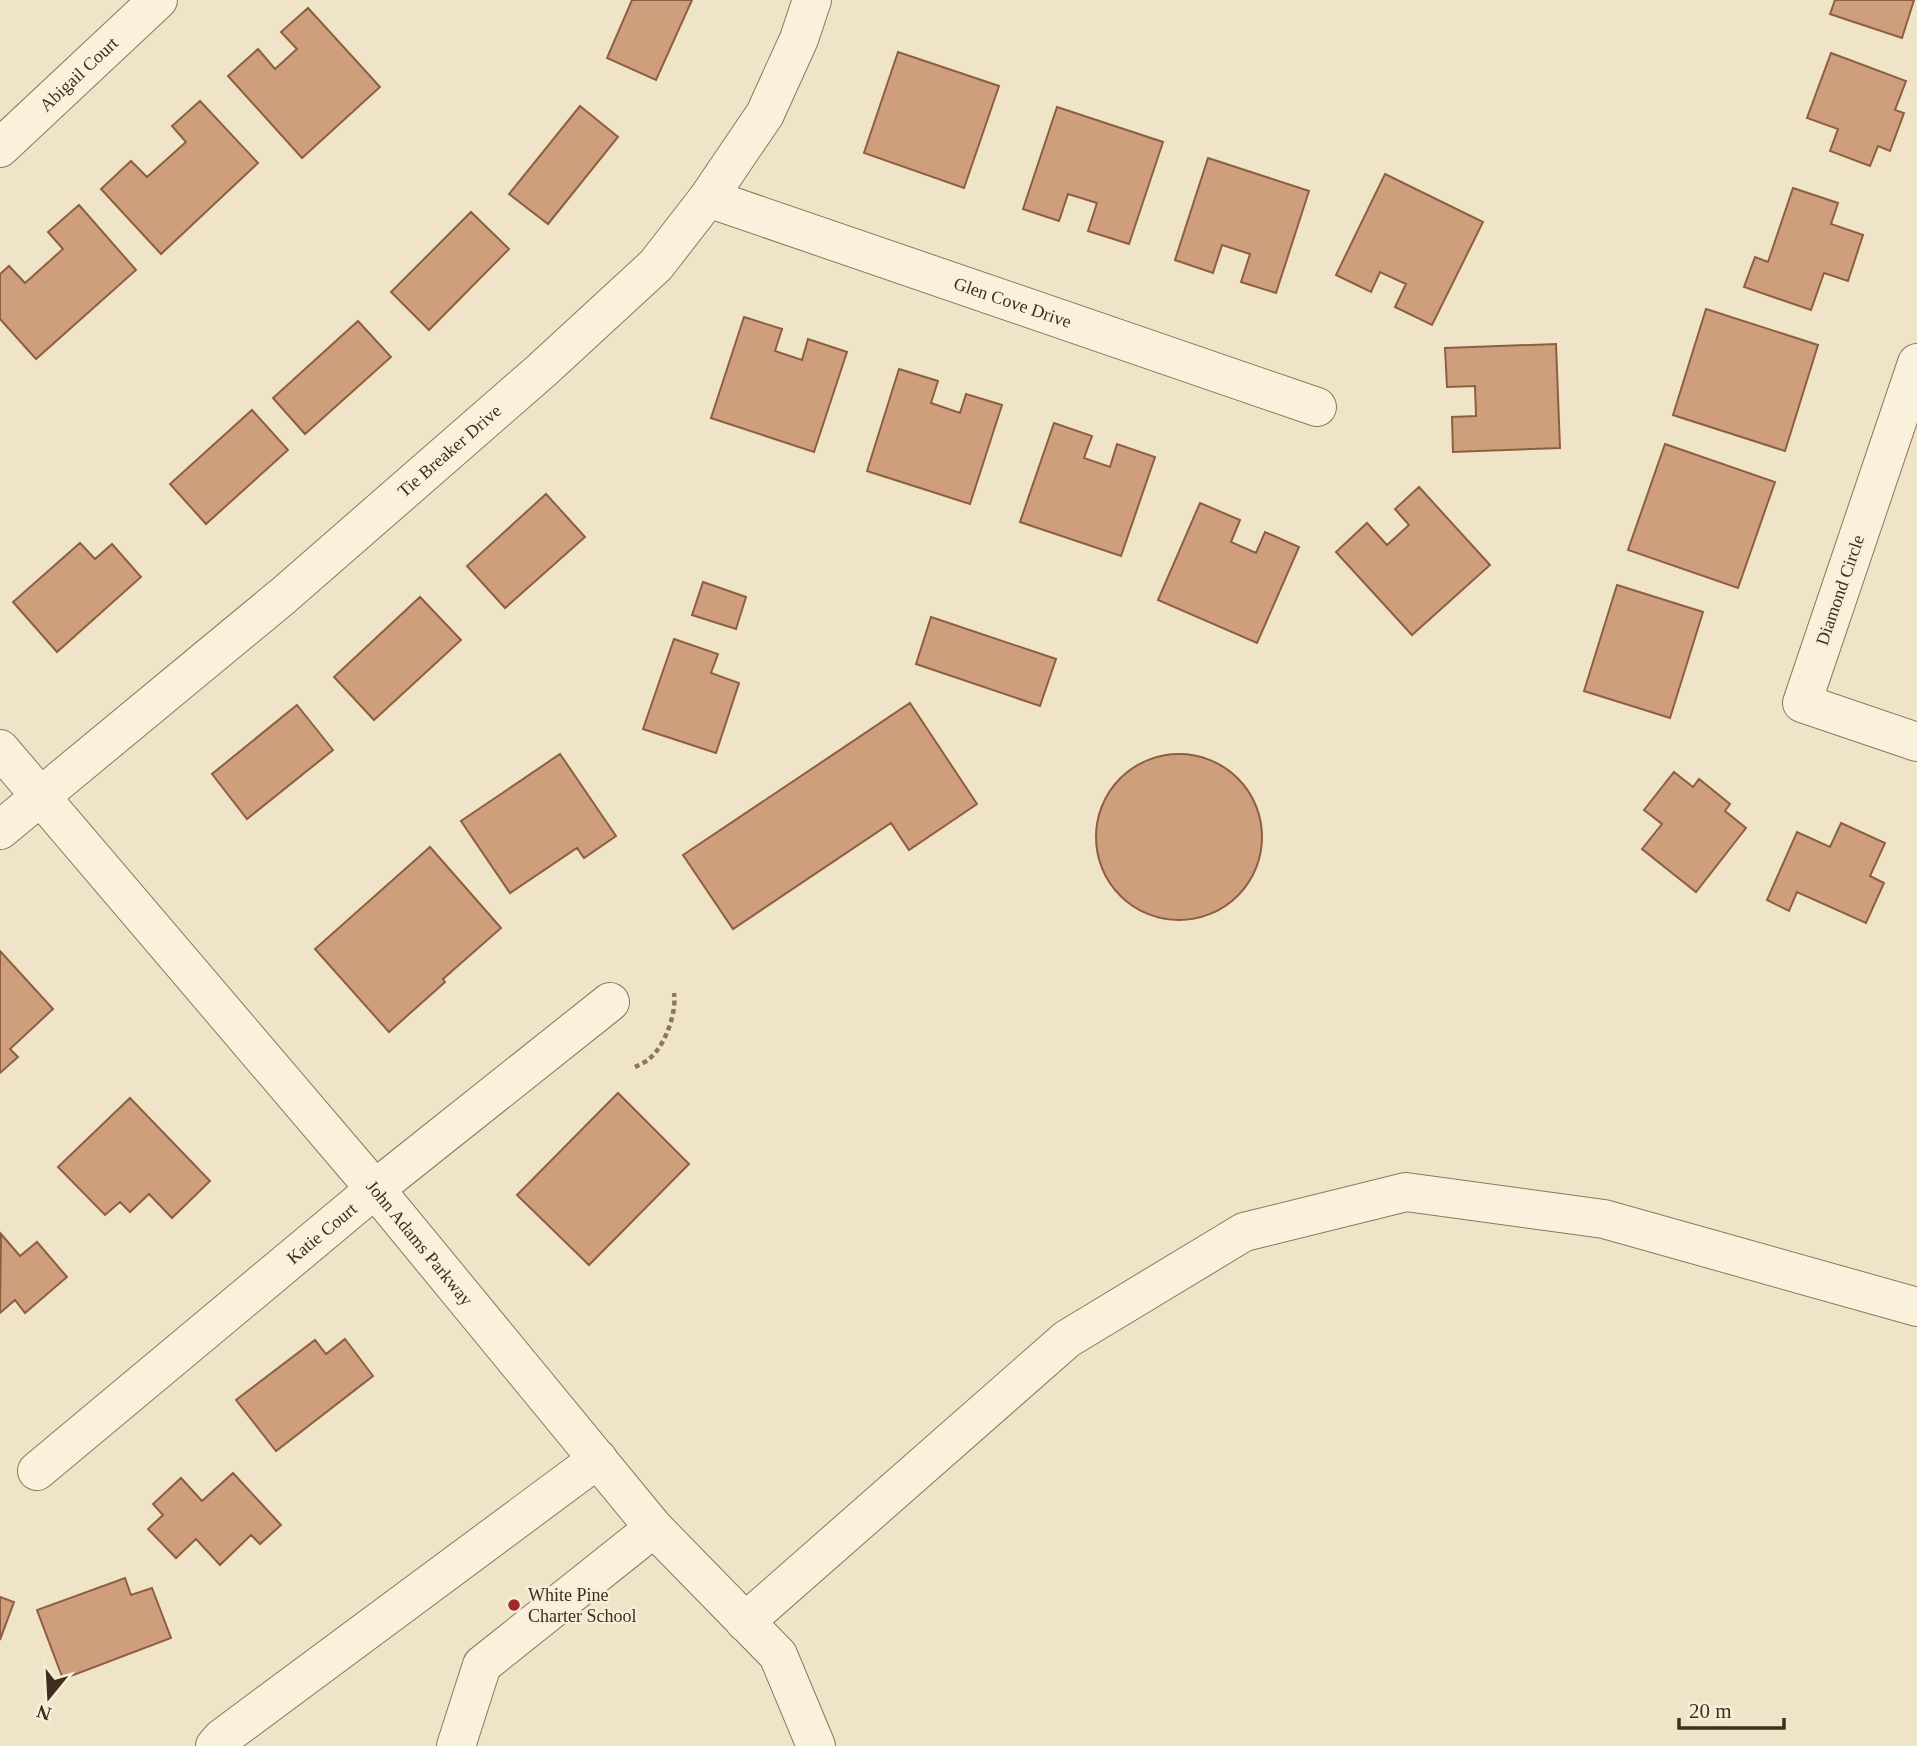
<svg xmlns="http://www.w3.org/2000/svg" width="1917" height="1746" font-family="'Times New Roman',serif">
  <rect width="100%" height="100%" fill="#f0e4c8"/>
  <!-- building -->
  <path fill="#cf9f7d" stroke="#8d5f41" stroke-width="2" d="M632 0H692L656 80 607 58Z
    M1835 0H1914L1902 38 1830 14Z
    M308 8 380 87 302 158 228 76 258 49 275 69 297 49 281 32Z
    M898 52 999 86 964 188 864 153Z
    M1831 53 1906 81 1895 110 1904 113 1890 151 1878 146 1870 166 1830 151 1838 129 1807 118Z
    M200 101 258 163 161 254 101 189 131 161 147 177 186 142 172 126Z
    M580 106 618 137 548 224 509 194Z
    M1057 107 1163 142 1129 244 1088 231 1097 203 1068 194 1059 221 1023 209Z
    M1208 158 1309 191 1276 293 1241 282 1250 254 1222 245 1213 273 1175 260Z
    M1385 174 1483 222 1432 325 1395 307 1406 284 1380 272 1371 292 1336 275Z
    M1793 188 1838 203 1831 224 1863 235 1848 281 1824 273 1811 310 1744 287 1755 257 1768 262Z
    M79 205 136 270 36 359 0 319V274L9 266 25 283 63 249 48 232Z
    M471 212 509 249 429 330 391 292Z
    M1706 309 1818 345 1785 451 1673 415Z
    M744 317 782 329 775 351 802 360 808 339 847 352 814 452 711 418Z
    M358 321 391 357 305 434 273 398Z
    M1556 344 1560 448 1453 452 1452 417 1476 416 1475 386 1447 387 1445 348Z
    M899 369 938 381 931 403 960 413 966 394 1002 405 970 504 867 471Z
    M252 410 288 450 206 524 170 484Z
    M1054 423 1092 436 1084 458 1110 467 1117 444 1155 457 1121 556 1020 522Z
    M1665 444 1775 482 1738 588 1628 550Z
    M1419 487 1490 565 1412 635 1336 552 1367 523 1387 545 1409 525 1395 509Z
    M546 494 585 537 505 608 467 566Z
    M1200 503 1240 520 1231 542 1256 553 1265 532 1299 547 1257 643 1158 600Z
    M80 543 95 559 112 544 141 577 57 652 13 602Z
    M703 582 746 597 736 629 692 615Z
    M1617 585 1703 612 1670 718 1584 691Z
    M420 597 461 640 374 720 334 677Z
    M931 617 1056 659 1040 706 916 664Z
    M674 639 718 654 711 673 739 683 716 753 643 729Z
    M910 703 977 804 909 850 891 823 733 929 683 855Z
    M297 705 333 750 247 819 212 774Z
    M560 754 616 836 584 858 577 848 510 893 461 821Z
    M1096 837a83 83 0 1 1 166 0a83 83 0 1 1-166 0Z
    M1674 772 1693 787 1699 779 1730 804 1725 811 1746 828 1696 892 1642 849 1662 824 1644 810Z
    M1841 823 1885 843 1870 876 1884 883 1866 923 1797 892 1789 911 1767 900 1797 832 1830 847Z
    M430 847 501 928 443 979 445 982 389 1032 315 949Z
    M0 951 53 1009 10 1049 18 1057 0 1073Z
    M618 1093 689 1164 589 1265 517 1195Z
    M130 1098 210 1181 172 1218 149 1194 130 1212 120 1202 105 1215 58 1167Z
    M1 1234 20 1256 37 1242 67 1277 25 1313 15 1300 0 1313Z
    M345 1339 373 1376 276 1451 236 1400 315 1340 326 1354Z
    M233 1473 281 1525 260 1544 251 1535 220 1565 196 1539 176 1558 148 1529 163 1515 153 1504 181 1478 202 1501Z
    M125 1578 131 1595 152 1588 171 1638 63 1679 37 1610Z
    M0 1597 14 1602 0 1640Z"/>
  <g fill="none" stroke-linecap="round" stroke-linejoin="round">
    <defs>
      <g id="minor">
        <path id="s1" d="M0 148 158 0"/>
        <path id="s2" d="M708 198 1317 407"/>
        <path d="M1917 363 1802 703 1917 742"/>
        <path id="s3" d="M0 749 375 1189 654 1528 778 1655 816 1746"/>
        <path id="s4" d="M0 830 283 596 541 371 656 265 708 198 765 114 799 39 812 0"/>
        <path id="s5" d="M37 1471 375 1189 610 1002"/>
        <path d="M745 1622 1067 1339 1244 1232 1406 1192 1604 1219 1917 1307"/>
        <path d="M215 1746 222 1738 598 1459"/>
        <path d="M456 1746 482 1665 654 1528"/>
      </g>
    </defs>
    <!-- minor casing -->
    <use href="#minor" stroke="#8d765c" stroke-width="40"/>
    <!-- path -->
    <path stroke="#8d765c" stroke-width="4.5" stroke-dasharray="5 3.5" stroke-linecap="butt" d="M635 1067C639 1065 646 1062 649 1059 665 1046 677 1013 674 993"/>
    <!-- minor -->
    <use href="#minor" stroke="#faf1dc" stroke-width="38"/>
  </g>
  <!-- markers -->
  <circle fill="#9e2a2b" stroke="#f7eed8" stroke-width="2.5" cx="514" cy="1605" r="7"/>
  <g text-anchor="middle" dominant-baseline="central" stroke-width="5" stroke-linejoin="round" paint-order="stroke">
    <!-- street labels -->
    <g font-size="18" fill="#3d2e20" stroke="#f7eed8">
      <text stroke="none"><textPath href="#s1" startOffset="108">Abigail Court</textPath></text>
      <text stroke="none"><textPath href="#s2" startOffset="322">Glen Cove Drive</textPath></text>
      <text stroke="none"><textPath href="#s4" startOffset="588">Tie Breaker Drive</textPath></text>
      <text transform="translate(1840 590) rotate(-71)">Diamond Circle</text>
      <text stroke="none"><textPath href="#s5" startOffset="371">Katie Court</textPath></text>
      <text stroke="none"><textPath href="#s3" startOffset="648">John Adams Parkway</textPath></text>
    </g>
    <!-- poi labels -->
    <g font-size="18" fill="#3d2e20" stroke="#f7eed8" text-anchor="start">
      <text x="528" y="1595">White Pine<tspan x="528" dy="21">Charter School</tspan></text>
    </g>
  </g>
  <!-- north arrow -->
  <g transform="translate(49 1697) rotate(198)" stroke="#f7eed8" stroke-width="5" paint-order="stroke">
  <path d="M0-5L12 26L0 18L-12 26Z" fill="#3d2e20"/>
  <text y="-10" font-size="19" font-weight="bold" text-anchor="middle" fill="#3d2e20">N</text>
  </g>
  <!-- scale -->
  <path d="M1679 1718v10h105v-10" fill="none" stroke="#3d2e20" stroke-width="3.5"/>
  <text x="1689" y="1718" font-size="21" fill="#3d2e20" stroke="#f7eed8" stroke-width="5" paint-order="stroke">20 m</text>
</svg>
